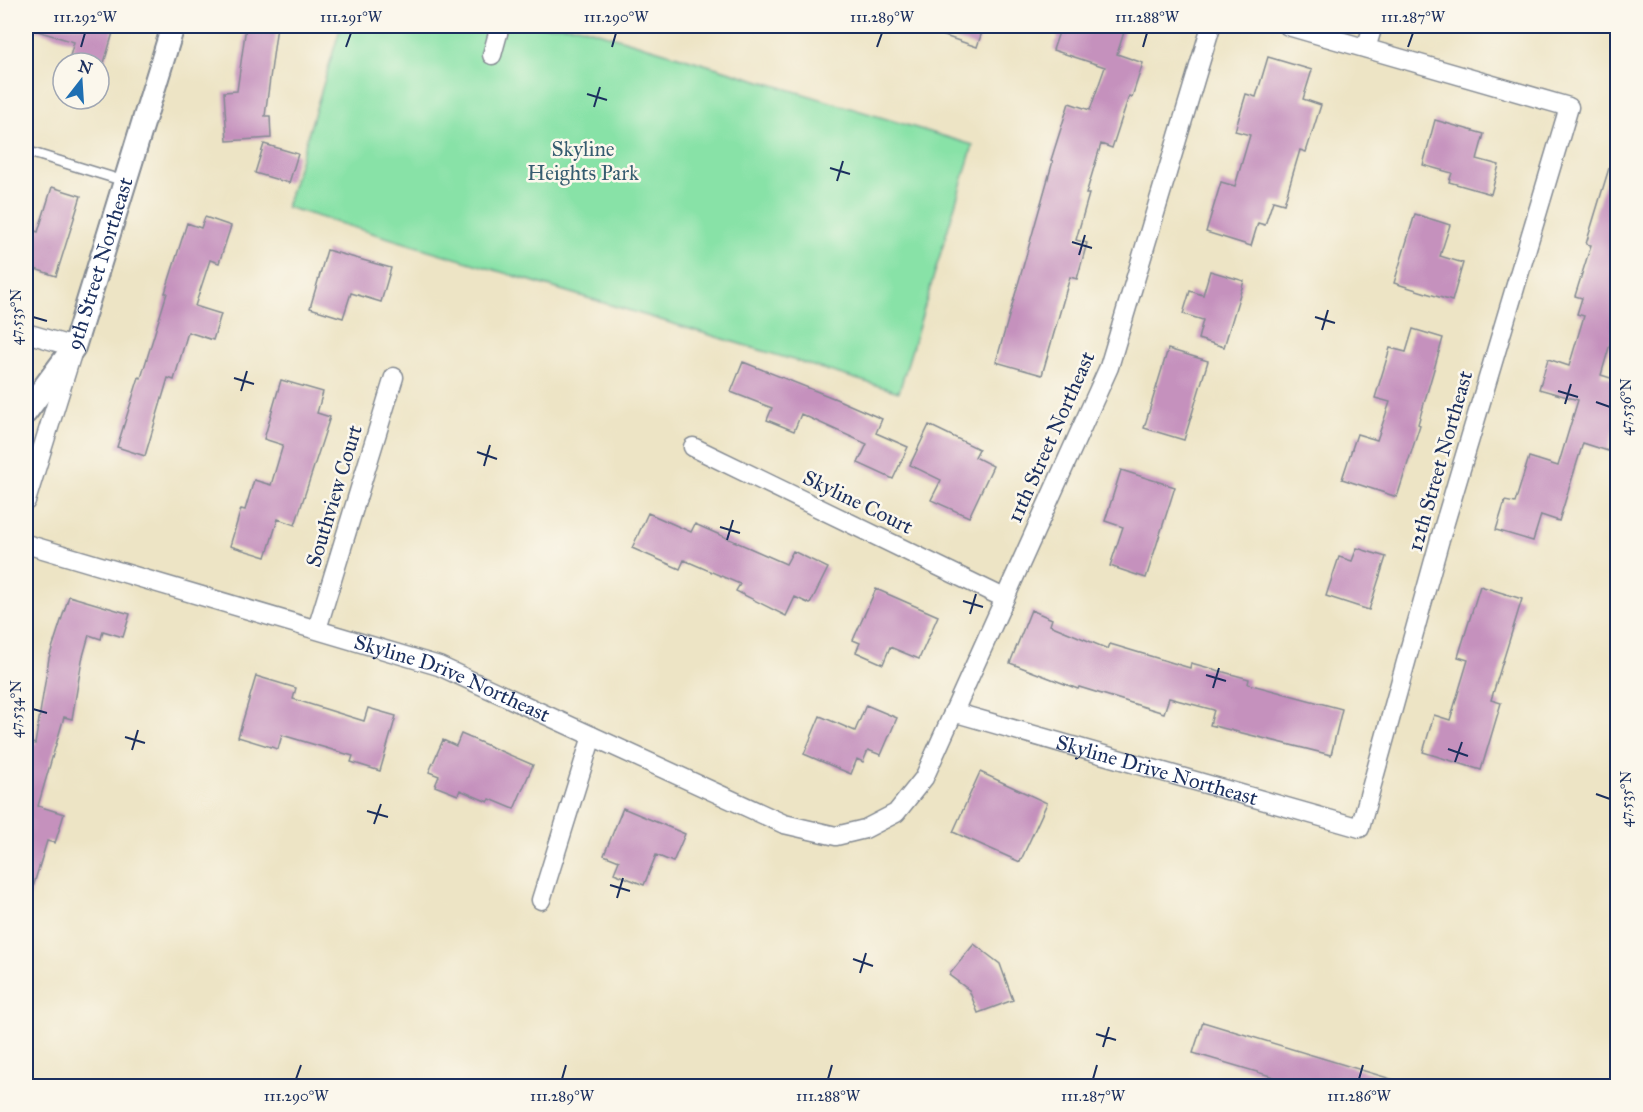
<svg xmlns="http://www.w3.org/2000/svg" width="1643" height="1112" font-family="'IM FELL Great Primer',serif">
  <rect width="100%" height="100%" fill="#fbf7ec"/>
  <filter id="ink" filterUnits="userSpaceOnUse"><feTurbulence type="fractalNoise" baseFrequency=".0167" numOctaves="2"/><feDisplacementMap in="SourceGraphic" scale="12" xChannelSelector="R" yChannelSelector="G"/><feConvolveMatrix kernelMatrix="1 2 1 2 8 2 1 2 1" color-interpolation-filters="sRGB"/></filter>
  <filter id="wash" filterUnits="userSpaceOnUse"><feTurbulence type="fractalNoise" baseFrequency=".008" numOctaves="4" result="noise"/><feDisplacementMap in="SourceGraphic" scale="24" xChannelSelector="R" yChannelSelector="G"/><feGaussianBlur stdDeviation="1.35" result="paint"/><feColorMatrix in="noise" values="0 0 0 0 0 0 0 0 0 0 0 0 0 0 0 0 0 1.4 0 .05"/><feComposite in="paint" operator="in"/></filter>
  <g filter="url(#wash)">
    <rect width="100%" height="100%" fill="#ede4c5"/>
    <!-- green -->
    <path fill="#88e2a7" stroke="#528882" stroke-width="1.5" d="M341 26H578L973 145 899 392 286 207Z"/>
    <g id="blocks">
      <!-- building -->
      <path fill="#c591bd" d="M35 26H115L104 63H68L74 42 34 30Z
        M246 26H277L265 116H270L271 138 227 141 224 92 237 91Z
        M925 26H984L977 47 924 29Z
        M1061 26H1114L1125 29 1117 54 1143 63 1132 97 1129 96 1112 148 1101 144 1086 194H1089L1076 240 1087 243 1077 279 1070 277 1042 375 996 362 1053 161 1051 160 1069 103 1090 110 1105 67 1053 50Z
        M1268 57 1312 70 1303 99 1321 105 1306 152 1300 150 1284 204 1273 201 1265 225 1258 223 1251 246 1206 232 1221 182 1235 186 1250 135 1235 131 1246 94 1256 97Z
        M1435 120 1484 134 1477 159 1499 165 1491 194 1449 182 1452 173 1423 165Z
        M264 144 298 154 289 183 255 173Z
        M1613 155 1617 156V320L1601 375 1617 380V419L1608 451 1583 443 1559 521 1541 515 1533 541 1496 530 1505 501 1515 503 1529 457 1558 466 1578 400 1539 389 1548 359 1569 366 1584 316 1577 314 1582 298 1575 296 1591 245 1586 244Z
        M52 187 81 196 56 276 26 266V228L38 232Z
        M1415 214 1450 225 1440 256 1463 263 1452 301 1394 283Z
        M205 217 231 226 219 263 210 260 195 306 221 314 213 340 188 332 174 380 168 378 145 456 117 447 139 377 141 378 167 293H165L187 223 201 228Z
        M327 250 391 268 381 302 351 293 343 318 310 308Z
        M1210 271 1244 281 1224 347 1198 339 1203 320 1183 314 1190 291 1203 295Z
        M1413 329 1443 338 1418 424 1420 425 1397 497 1342 479 1357 434 1377 440 1390 402 1375 398 1390 348 1406 352Z
        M1168 349 1208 361 1184 440 1144 428Z
        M743 362 836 399 882 419 876 433 908 447 893 479 858 463 867 444 801 414 794 431 767 420 772 408 731 392Z
        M281 380 323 392 317 413 330 417 295 525 278 519 266 557 230 546 241 509 245 510 254 480 271 485 283 445 264 439Z
        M929 425 979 449 975 457 993 466 969 517 931 500 941 480 910 465Z
        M1121 470 1175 487 1146 578 1110 566 1123 527 1105 521Z
        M648 513 691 532 695 524 786 564 793 551 828 568 810 604 795 597 786 616 736 591 740 584 684 560 680 569 632 548Z
        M1357 548 1386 557 1369 610 1326 596 1339 557 1352 561Z
        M1480 586 1522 599 1491 700 1501 703 1481 770 1423 752 1434 715 1450 720 1468 660 1458 657Z
        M876 589 938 616 919 659 890 647 883 664 856 652 860 643 853 640Z
        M69 596 130 614 123 637 103 631 101 639 89 635 82 660 72 719 64 717 38 806 64 814 55 843 47 841 30 897 26 896V741L35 744 49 658Z
        M1031 610 1052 619 1050 625 1108 649 1110 644 1190 668 1191 663 1249 679 1248 684 1342 709 1331 755 1210 725 1214 710 1169 698 1164 713 1079 687 1078 689 1010 663Z
        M256 676 296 688 293 699 364 721 368 708 396 716 380 771 351 762 353 756 282 735 278 749 238 737Z
        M866 705 897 718 881 755 868 750 863 762 857 759 851 774 804 754 820 716 855 731Z
        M461 734 533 765 514 809 490 799 488 802 460 790 458 795 435 786 439 776 429 772 443 740 456 746Z
        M980 772 1047 803 1020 862 953 832Z
        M623 808 685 834 673 862 656 855 644 885 614 873 619 861 604 855Z
        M974 944 1000 964 1013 1000 978 1013 969 990 949 975Z
        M1203 1022 1401 1082 1400 1086H1304L1193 1053Z"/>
    </g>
  </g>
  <g filter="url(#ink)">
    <use href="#blocks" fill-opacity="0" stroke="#848a92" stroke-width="1.5"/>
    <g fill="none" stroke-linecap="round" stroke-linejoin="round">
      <defs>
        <path id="service" d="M26 151 124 181"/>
        <g id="minor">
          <path d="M1366 48 1373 26"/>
          <path d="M492 55 500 26"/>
          <path d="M26 333 74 347 26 501"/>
          <path d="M693 447 1004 598"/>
          <path id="s1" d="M26 544 439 666 784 824 836 836 865 829 896 813 924 778 1109 367 1211 26"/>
          <path d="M317 629 394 377"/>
          <path id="s2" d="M953 712 1360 828 1440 539 1569 107 1288 26"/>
          <path d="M541 900 592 736"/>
        </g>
        <g id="tertiary">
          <path id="s3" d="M26 412 74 347 173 26"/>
        </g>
      </defs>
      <!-- service casing -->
      <use href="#service" stroke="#848a92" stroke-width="12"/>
      <!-- minor casing -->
      <use href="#minor" stroke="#848a92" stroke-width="21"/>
      <!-- tertiary casing -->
      <use href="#tertiary" stroke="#848a92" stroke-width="26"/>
      <!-- service -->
      <use href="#service" stroke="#fff" stroke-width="9"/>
      <!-- minor -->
      <use href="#minor" stroke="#fff" stroke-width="18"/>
      <!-- tertiary -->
      <use href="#tertiary" stroke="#fff" stroke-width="22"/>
    </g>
  </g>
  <!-- ticks -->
  <path fill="none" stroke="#1b2f5e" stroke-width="2" d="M81 47 85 33M346 47 351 33M612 47 616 33M877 47 882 33M1143 47 1147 33M1408 47 1413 33M587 94 607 100M594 107 600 87M830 168 850 174M837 181 843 161M1072 242 1092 248M1079 255 1085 235M33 317 47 321M1315 317 1335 323M1322 330 1328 310M234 378 254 384M241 391 247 371M1558 391 1578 397M1596 402 1610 407M1565 404 1571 384M477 452 497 459M484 466 490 445M720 527 740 533M727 540 733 520M963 601 983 607M970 614 976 594M1206 675 1226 681M1213 688 1219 668M33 709 47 713M125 737 145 743M1448 749 1468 756M132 750 138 730M1455 762 1462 742M1596 794 1610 799M367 811 388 817M374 824 381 804M610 885 630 891M617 898 623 878M853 959 873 966M860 973 866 953M1096 1034 1116 1040M1103 1047 1109 1027M296 1079 301 1065M562 1079 566 1065M828 1079 832 1065M1093 1079 1097 1065M1359 1079 1363 1065"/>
  <g text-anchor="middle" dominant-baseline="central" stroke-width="5" stroke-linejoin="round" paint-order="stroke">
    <!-- park labels -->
    <g font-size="21" fill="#365c70" stroke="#fbf7ec">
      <text x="583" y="149">Skyline<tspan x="583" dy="24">Heights Park</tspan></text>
    </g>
    <!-- street labels -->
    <g font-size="21" fill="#1b2f5e" stroke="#fbf7ec">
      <text stroke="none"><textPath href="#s3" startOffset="168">9th Street Northeast</textPath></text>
      <text transform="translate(1051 437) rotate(-66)">11th Street Northeast</text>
      <text transform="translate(1440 461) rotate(-74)">12th Street Northeast</text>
      <text transform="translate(334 496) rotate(-73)">Southview Court</text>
      <text transform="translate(858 502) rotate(26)">Skyline Court</text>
      <text stroke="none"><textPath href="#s1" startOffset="447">Skyline Drive Northeast</textPath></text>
      <text stroke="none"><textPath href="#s2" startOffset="212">Skyline Drive Northeast</textPath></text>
    </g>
  </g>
  <!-- margin -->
  <rect width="1643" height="1112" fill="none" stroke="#fbf7ec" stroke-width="66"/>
  <!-- north arrow -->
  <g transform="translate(81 81) rotate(17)"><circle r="28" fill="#fbf7ec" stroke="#a1a7b3" stroke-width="1.5"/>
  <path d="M0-4.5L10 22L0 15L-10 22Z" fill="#1f6fb2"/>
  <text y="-9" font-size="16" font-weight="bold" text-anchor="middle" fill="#1b2f5e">N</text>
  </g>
  <rect x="33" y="33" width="1577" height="1046" fill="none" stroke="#1b2f5e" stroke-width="2"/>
  <g font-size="15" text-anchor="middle" fill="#1b2f5e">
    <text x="85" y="22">111.292°W</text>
    <text x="351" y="22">111.291°W</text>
    <text x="616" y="22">111.290°W</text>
    <text x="882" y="22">111.289°W</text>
    <text x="1147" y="22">111.288°W</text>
    <text x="1413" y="22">111.287°W</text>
    <text transform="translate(16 317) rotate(-90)" y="5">47.535°N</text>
    <text transform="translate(1626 407) rotate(-90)" y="5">47.536°N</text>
    <text transform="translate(16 709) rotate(-90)" y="5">47.534°N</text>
    <text transform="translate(1626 799) rotate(-90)" y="5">47.535°N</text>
    <text x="296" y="1101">111.290°W</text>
    <text x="562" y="1101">111.289°W</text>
    <text x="828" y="1101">111.288°W</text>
    <text x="1093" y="1101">111.287°W</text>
    <text x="1359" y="1101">111.286°W</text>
  </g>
</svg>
